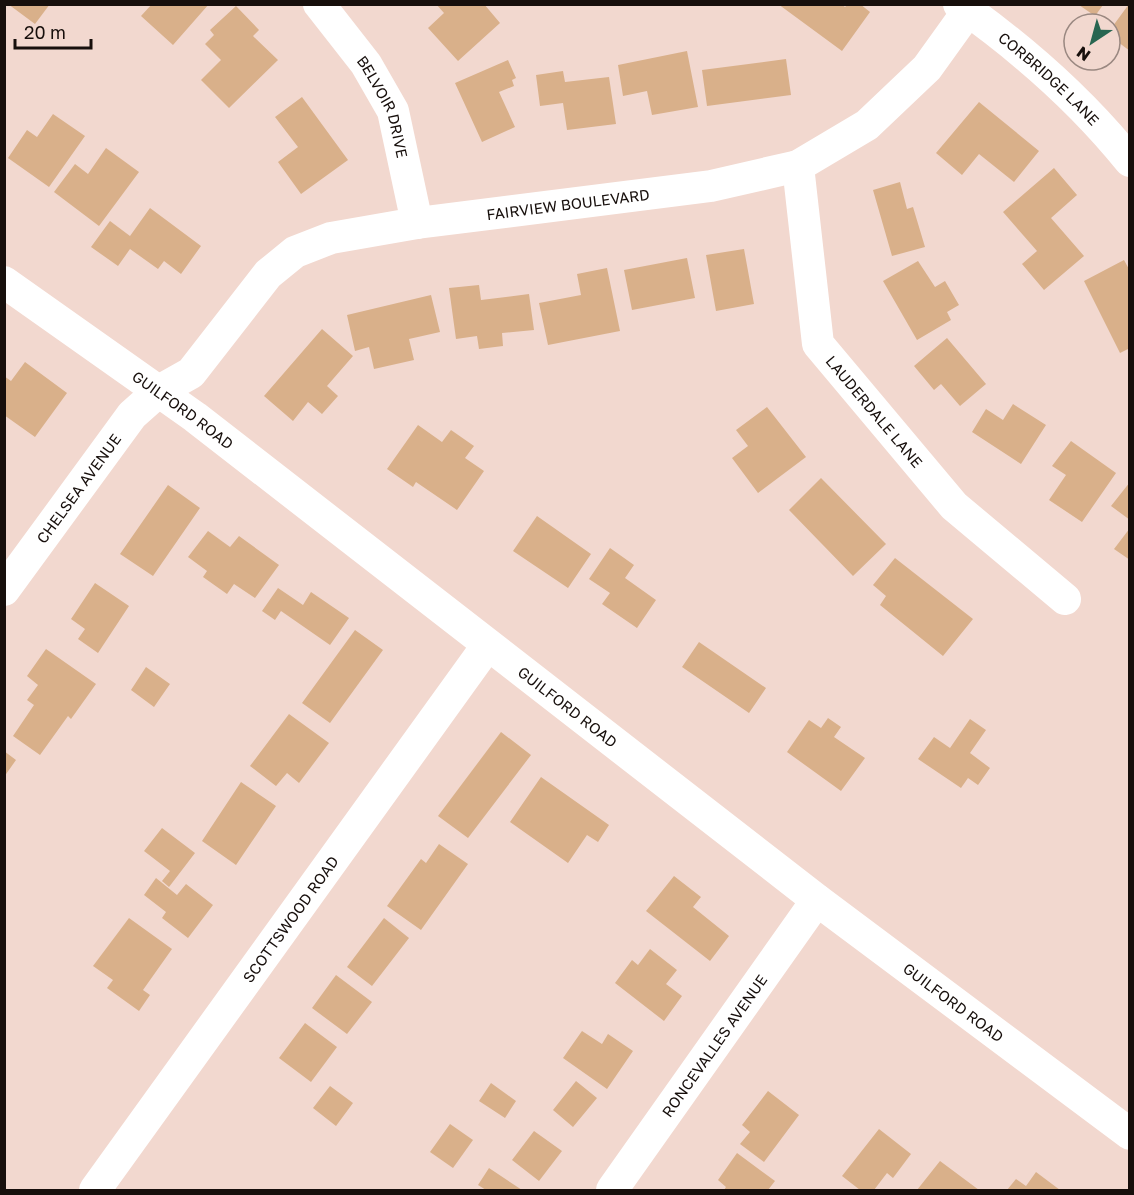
<svg xmlns="http://www.w3.org/2000/svg" width="1134" height="1195" font-family="'Golos Text',sans-serif">
  <rect width="100%" height="100%" fill="#f2d8cf"/>
  <!-- building -->
  <path fill="#d9b08a" d="M8 4H50L35 24Z
    M152 4H209L173 45 141 16Z
    M436 4H484L500 23 458 61 428 28 444 13Z
    M778 4H841L845 7 848 4H860L870 12 842 51Z
    M1129 4H1130V51L1110 36V30Z
    M1079 5H1103L1095 16Z
    M236 6 259 30 253 36 278 60 229 108 201 80 221 60 205 44 214 35 210 30Z
    M687 51 698 107 652 115 647 91 623 96 618 65Z
    M786 59 791 95 707 106 702 70Z
    M508 60 516 78 512 80 514 86 499 92 515 127 482 142 455 83Z
    M563 71 565 82 609 77 616 124 567 130 563 103 540 106 536 75Z
    M302 97 348 160 301 194 278 162 298 147 275 117Z
    M979 102 1039 151 1014 182 979 154 962 175 936 153Z
    M53 114 85 136 49 187 8 158 27 130 37 137Z
    M106 148 139 172 99 226 54 192 75 164 88 174Z
    M1054 168 1077 195 1051 218 1084 256 1044 290 1022 264 1037 251 1003 212Z
    M900 182 907 209 913 207 925 247 892 256 873 190Z
    M150 208 201 246 181 274 164 261 158 269 130 249 118 266 91 247 110 221 130 236Z
    M744 249 754 304 716 311 706 255Z
    M687 258 695 298 632 310 624 270Z
    M1124 260 1130 271V348L1120 353 1084 281Z
    M918 261 935 287 945 281 959 305 947 312 951 320 917 340 883 281Z
    M607 268 620 331 548 345 539 303 581 295 577 274Z
    M479 285 481 300 529 294 534 330 502 333 503 346 479 349 477 336 456 339 449 288Z
    M431 295 440 332 409 339 414 360 374 369 369 347 355 351 347 315Z
    M322 329 353 356 327 386 338 396 322 414 308 402 293 421 264 396Z
    M947 338 986 384 960 406 941 384 934 390 914 366Z
    M25 362 67 393 35 437 4 415V376L11 381Z
    M1013 404 1046 425 1021 464 972 432 986 409 1003 420Z
    M767 407 806 457 758 493 732 458 748 446 736 430Z
    M418 425 442 442 451 430 474 446 465 458 484 471 457 510 416 482 413 487 387 469Z
    M1071 441 1116 473 1082 522 1049 500 1066 475 1052 466Z
    M821 478 886 544 853 576 789 510Z
    M1130 482V520L1111 506Z
    M168 485 200 508 153 576 120 554Z
    M537 516 591 554 568 588 513 551Z
    M1130 528V560L1114 549Z
    M208 531 230 547 239 536 279 565 255 598 234 584 227 594 203 577 207 571 188 557Z
    M610 548 634 565 625 578 656 600 637 628 602 604 610 593 589 579Z
    M895 558 973 619 943 656 880 605 886 596 873 585Z
    M95 583 129 606 98 653 78 639 85 629 71 619Z
    M278 588 303 605 311 592 349 618 330 645 281 611 275 620 262 611Z
    M355 630 383 650 330 723 302 703Z
    M699 642 766 688 749 713 682 667Z
    M46 649 96 684 71 719 68 716 40 755 13 736 34 705 27 700 38 685 27 676Z
    M146 667 170 684 154 707 131 690Z
    M289 714 329 743 299 783 287 773 276 786 250 766Z
    M828 718 841 727 834 737 865 758 841 791 787 752 809 720 821 728Z
    M970 719 986 730 970 753 990 768 978 785 968 778 961 788 918 759 934 737 950 748Z
    M501 732 531 755 468 838 438 816Z
    M4 751 16 760 4 777Z
    M541 777 609 825 598 842 587 835 568 863 510 822Z
    M241 782 276 806 236 865 202 841Z
    M162 828 195 853 169 887 162 881 170 871 144 851Z
    M439 844 468 864 421 930 387 906 421 859 426 863Z
    M674 876 701 897 693 907 729 936 710 961 646 911Z
    M156 878 177 895 186 884 213 905 188 938 162 918 166 912 144 895Z
    M129 918 172 949 143 990 150 995 139 1011 107 988 113 980 93 966Z
    M384 918 409 938 372 986 347 967Z
    M650 949 677 970 666 984 682 996 664 1021 615 983 632 960 638 965Z
    M336 975 372 1002 347 1034 312 1008Z
    M305 1023 337 1047 311 1082 279 1058Z
    M582 1031 602 1044 608 1034 633 1051 607 1089 563 1058Z
    M576 1081 597 1098 573 1127 553 1110Z
    M491 1083 516 1101 505 1118 479 1101Z
    M330 1086 353 1103 336 1126 313 1108Z
    M768 1091 799 1115 764 1162 740 1144 750 1132 742 1125Z
    M450 1124 473 1140 453 1168 430 1152Z
    M879 1129 911 1154 893 1178 887 1173 874 1190H860L842 1176Z
    M534 1131 562 1151 539 1181 512 1160Z
    M737 1153 775 1181 768 1190H724L726 1187 718 1180Z
    M940 1161 979 1190H917Z
    M489 1168 522 1190H486L478 1185Z
    M1036 1172 1060 1190H1007L1016 1179 1026 1186Z"/>
  <g fill="none" stroke-linecap="round" stroke-linejoin="round">
    <!-- minor -->
    <g stroke="#fff" stroke-width="32">
      <path id="s1" d="M319 4 366 64 393 111 417 223"/>
      <path id="s2" d="M959 4C1024 50 1080 99 1130 161"/>
      <path id="s3" d="M798 166 818 344 954 506 1065 599"/>
      <path id="s4" d="M4 282 195 417 817 900 1130 1134"/>
      <path id="s5" d="M4 590 132 415 159 391 191 373 268 274 295 252 331 238 417 223 711 186 798 166 867 125 927 68 973 4"/>
      <path id="s6" d="M95 1190 487 646"/>
      <path id="s7" d="M612 1190 817 900"/>
    </g>
  </g>
  <g text-anchor="middle" dominant-baseline="central" stroke-width="4.5" stroke-linejoin="round" paint-order="stroke">
    <!-- street labels -->
    <g font-size="15" fill="#170f0c" stroke="#f2d8cf">
      <text stroke="none"><textPath href="#s2" startOffset="117">CORBRIDGE LANE</textPath></text>
      <text stroke="none"><textPath href="#s1" startOffset="123">BELVOIR DRIVE</textPath></text>
      <text stroke="none"><textPath href="#s5" startOffset="728">FAIRVIEW BOULEVARD</textPath></text>
      <text stroke="none"><textPath href="#s4" startOffset="220">GUILFORD ROAD</textPath></text>
      <text stroke="none"><textPath href="#s3" startOffset="267">LAUDERDALE LANE</textPath></text>
      <text stroke="none"><textPath href="#s5" startOffset="126">CHELSEA AVENUE</textPath></text>
      <text stroke="none"><textPath href="#s4" startOffset="706">GUILFORD ROAD</textPath></text>
      <text stroke="none"><textPath href="#s6" startOffset="334">SCOTTSWOOD ROAD</textPath></text>
      <text stroke="none"><textPath href="#s4" startOffset="1192">GUILFORD ROAD</textPath></text>
      <text stroke="none"><textPath href="#s7" startOffset="177">RONCEVALLES AVENUE</textPath></text>
    </g>
  </g>
  <!-- border -->
  <rect width="1134" height="1195" fill="none" stroke="#170f0c" stroke-width="12"/>
  <!-- north arrow -->
  <g transform="translate(1092 42) rotate(216)"><circle r="28" fill="#f2d8cf" stroke="#9a8881" stroke-width="1.5"/>
  <path d="M0-4.5L10 22L0 15L-10 22Z" fill="#286651"/>
  <text y="-9" font-size="16" font-weight="bold" text-anchor="middle" fill="#170f0c">N</text>
  </g>
  <!-- scale -->
  <path d="M15 39v9h76v-9" fill="none" stroke="#170f0c" stroke-width="3"/>
  <text x="24" y="39" font-size="18" fill="#170f0c" stroke="#f2d8cf" stroke-width="4.5" paint-order="stroke">20 m</text>
</svg>
